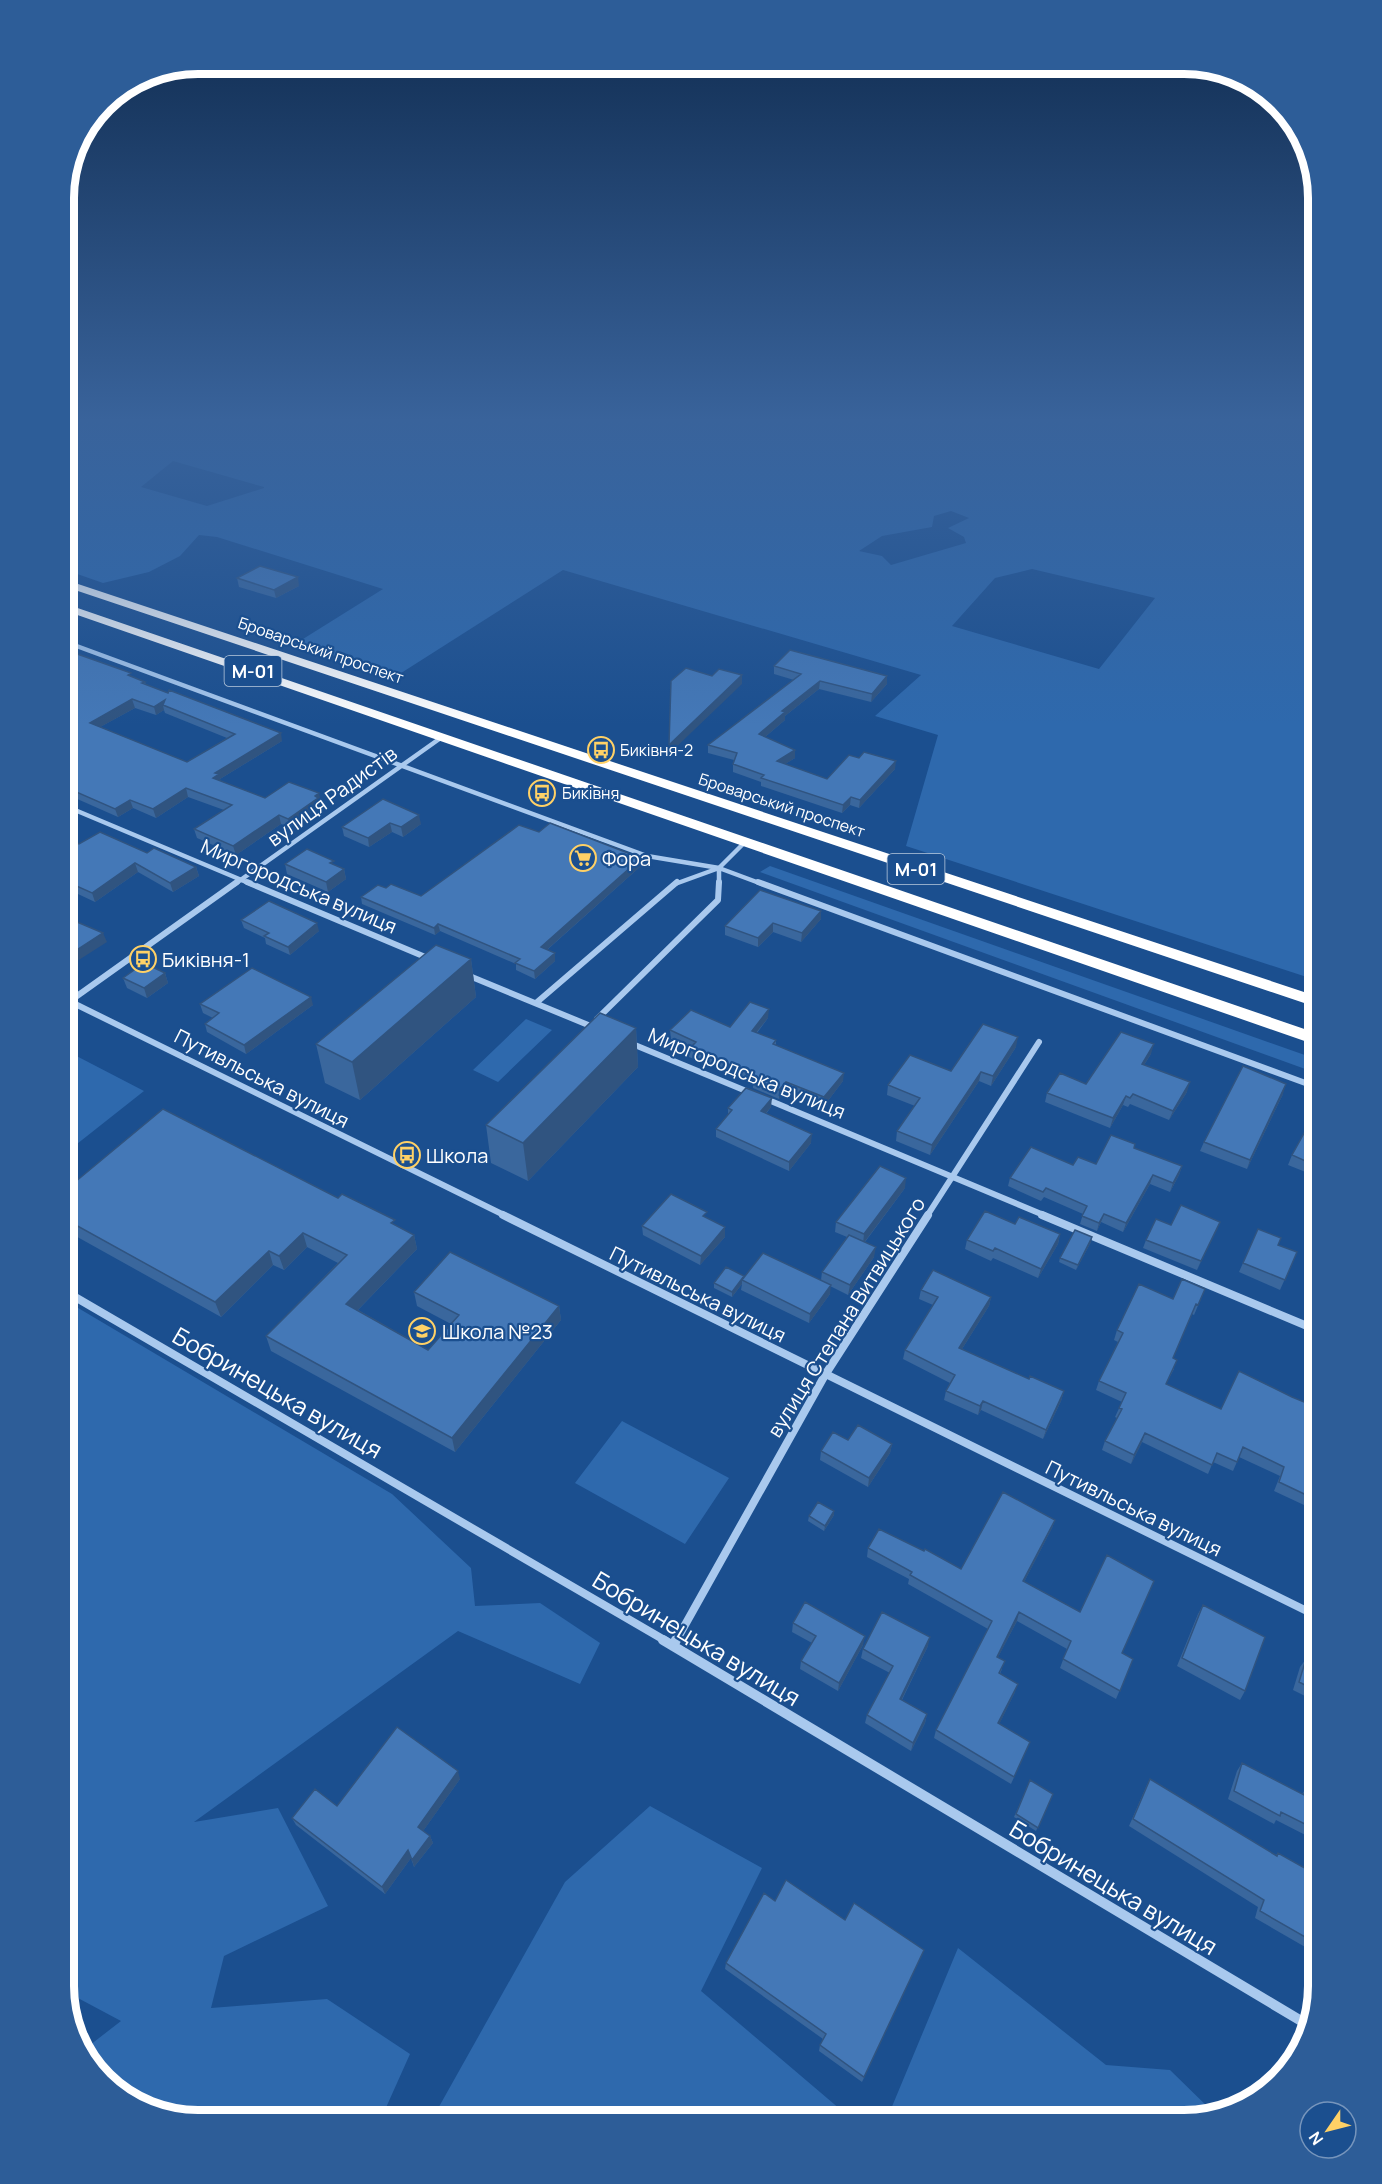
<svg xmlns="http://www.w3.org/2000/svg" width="1382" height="2184" font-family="Manrope,sans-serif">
  <rect width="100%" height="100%" fill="#1b4f8f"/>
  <!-- green -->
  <path fill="#2e69ad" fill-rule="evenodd" d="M63 419H1319V981L906 846 938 735 875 716 921 675 563 570 398 675 295 644 383 589 217 537 199 535 180 556 149 572 103 583 63 569ZM173 461 264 487V488L207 506 141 487ZM951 511 969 518 948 528 964 537 966 543 891 565 882 556 859 551 882 536 932 527 934 516ZM1032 569 1155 598 1099 669 952 626 995 578Z
    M770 866 1319 1060V1074L760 872Z
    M526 1019 552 1030 498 1082 473 1070Z
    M63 1049 144 1091 63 1155Z
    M63 1299 392 1494 471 1568 475 1606 540 1603 600 1643 580 1684 458 1631 194 1822 278 1808 328 1906 224 1956 211 2008 327 1999 410 2054 380 2121H189L123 2099 81 2052 121 2021 76 1997 66 2002 63 1987Z
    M622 1421 729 1478 685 1544 575 1483Z
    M650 1806 762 1868 701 1991 854 2121H431L565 1882Z
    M958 1948 1106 2065 1170 2070 1215 2114 1185 2121H886Z"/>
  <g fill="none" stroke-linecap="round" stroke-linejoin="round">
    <!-- street-far3 -->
    <path stroke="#a9c9ee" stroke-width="4.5" d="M63 641 647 856 719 868 762 884
      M63 805 251 884
      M235 884 442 737
      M675 884 719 868 746 841
      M719 884V868"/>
    <!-- street-far2 -->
    <path stroke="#a9c9ee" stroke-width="6" d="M247 882 430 959
      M758 882 1319 1088
      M467 975 593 1027
      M63 998 506 1216
      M536 1003 677 882
      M63 1006 237 882
      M597 1019 718 900 719 882
      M630 1043 751 1093
      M766 1099 1046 1216
      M927 1216 1039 1042"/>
    <!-- street-far1 -->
    <path stroke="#a9c9ee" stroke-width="8" d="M503 1215 1319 1617
      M1042 1215 1319 1331
      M63 1290 666 1641
      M676 1641 825 1375 928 1215"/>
    <!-- street -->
    <path stroke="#a9c9ee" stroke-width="10" d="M663 1640 1308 2025
      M673 1646 676 1640"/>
    <!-- highway -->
    <path fill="#fff" fill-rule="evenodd" d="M63 579 1319 997V1008L63 586Z
      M63 603 1319 1034V1046L63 610Z"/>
  </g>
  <!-- wall -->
  <path fill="#3a679d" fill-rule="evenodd" d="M237 578 299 586 276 598 239 587Z
    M63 652 145 682 146 685 282 741 220 779 221 782 265 798 321 802 319 803 320 806 290 827 281 824 236 855 197 838 194 829 224 810 188 797 156 818 133 808 118 817 75 798 68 802 63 801ZM135 708 156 715 164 710 165 713 227 738 187 762 100 727Z
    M774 666 887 684 871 702 819 689 785 716V720L765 737 795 750V758L785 764 827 779 895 769 859 808 850 805 842 813 761 786V782L733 772V764L734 760 708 753V745L794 680 774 674Z
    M383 799 421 824 403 837 392 832 369 847 344 836 342 827Z
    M539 832 641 858 642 865 547 950 555 961 535 979 516 970V964L440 931 435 935 362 904 361 897 386 888 421 896Z
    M63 837 79 844 147 853 196 867 199 876 173 892 138 872 95 902 63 887Z
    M285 864 334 865 344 869 346 879 328 892 287 874Z
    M821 911V919L801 942 773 932 758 947 725 935V926Z
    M241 920 319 931 290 955 266 944 265 938 244 928Z
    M471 959 476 997 360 1100 325 1083 316 1044Z
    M165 973 168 983 147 998 127 988 123 978Z
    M200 1004 313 1005 246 1054 207 1032 205 1024 213 1018 203 1013Z
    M768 1018 757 1033 776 1040V1045L843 1081 824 1106 786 1090 779 1099 753 1088V1083L689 1057V1049L690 1048 671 1039 670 1030 730 1027Z
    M636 1028 638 1067 528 1181 491 1163 486 1125Z
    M1016 1047 991 1086 979 1081 930 1155 896 1141 897 1131 915 1106 887 1095 888 1085 951 1071Z
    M1151 1054 1144 1065 1187 1092 1169 1120 1130 1104 1128 1107 1123 1105 1110 1128 1045 1102 1047 1093 1086 1084Z
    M1283 1094 1247 1169 1200 1151 1204 1142Z
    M771 1107 766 1114 811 1143 789 1171 716 1137V1129L728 1115V1108Z
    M1134 1148 1182 1166 1179 1175 1170 1192 1150 1184 1123 1232 1101 1222 1097 1231 1080 1224 1083 1214 1044 1197 1041 1201 1008 1186 1010 1178 1073 1165 1096 1164Z
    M1319 1153 1308 1173 1288 1165 1292 1155Z
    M905 1188 865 1242 874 1257 848 1295 830 1286V1294L809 1323 741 1290 742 1284 732 1297 714 1288V1283L744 1276 821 1280 822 1272 847 1237 835 1232 836 1222Z
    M63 1192 338 1198 414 1235 417 1249 358 1310 428 1350 451 1324 417 1306 414 1292 559 1306 561 1320 455 1452 271 1351 266 1336 338 1263 307 1247 284 1270 273 1265 221 1317 63 1229Z
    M707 1218 725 1227V1237L700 1265 643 1235 642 1226Z
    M1220 1222 1197 1270 1143 1248 1146 1240 1171 1225Z
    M1015 1224 1060 1234 1058 1244 1038 1278 993 1258 991 1261 965 1249 967 1240Z
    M1258 1229 1278 1245 1297 1252 1280 1290 1239 1272Z
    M1092 1237 1091 1242 1076 1270 1059 1262 1060 1258Z
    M1205 1289 1194 1315 1192 1314 1173 1358 1174 1369 1166 1384 1221 1409 1292 1397 1319 1408V1512L1274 1491 1280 1476 1239 1457 1233 1471 1213 1462 1208 1474 1142 1442 1131 1464 1102 1450 1105 1441 1117 1418 1115 1417 1122 1402 1096 1390 1099 1381 1118 1342 1114 1340 1117 1330 1173 1299Z
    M921 1290 991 1297 989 1306 962 1349 1029 1379 1064 1391 1061 1401 1043 1439 981 1410 978 1415 944 1400 946 1391 950 1383 903 1359 905 1350 933 1305 919 1299Z
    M848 1440 892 1444 890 1453 868 1487 820 1460 821 1451Z
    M834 1515 824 1531 808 1521 809 1516Z
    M1055 1520 1052 1528 1024 1582 1122 1653 1133 1659 1116 1699 1060 1668 1067 1649 1017 1621 998 1657 1002 1669 1000 1674 1015 1692 999 1724 1030 1742 1011 1784 934 1738 936 1730 988 1629 908 1584 909 1579 867 1557 868 1548 961 1569Z
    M1203 1605 1245 1691 1240 1700 1177 1666 1198 1614Z
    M793 1623 863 1645 838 1691 800 1669 801 1661 812 1643 792 1632Z
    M928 1646 902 1700 927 1714 925 1723 911 1751 865 1723 867 1715 890 1673 861 1658 863 1649Z
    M1306 1659 1319 1665V1703L1293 1690 1300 1667Z
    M1319 1709V1735L1312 1731Z
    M1242 1763 1302 1794 1305 1790 1319 1797V1842L1276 1820 1274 1824 1228 1799 1237 1771Z
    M460 1779 423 1831 430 1836 433 1843 414 1867 411 1858 385 1894 296 1825 292 1818 337 1806Z
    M1150 1779 1276 1855 1278 1853 1319 1876V1955L1255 1918 1258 1907 1129 1826 1146 1787Z
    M1030 1780 1053 1794 1036 1831 1014 1817Z
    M775 1901 845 1920 924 1950 862 2082 819 2051 820 2045 823 2039 725 1969 726 1963Z"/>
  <!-- shaded-wall -->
  <path fill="#305480" d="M298 577 299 586 276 598 274 590Z
    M742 675V684L669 754V745Z
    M887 676V684L871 702 872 694Z
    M820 681 819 689 785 716V720L759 742V734L782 711Z
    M132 699 135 708 93 731 90 723Z
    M165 700 163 705 164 710 156 715 154 707Z
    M281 733 282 741 220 779 221 783 213 778 215 773Z
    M795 750V758L777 769V761Z
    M896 761 895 769 859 808 860 800Z
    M186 788 188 797 156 818 153 809Z
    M72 790 75 798 68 802 65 794Z
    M319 793 321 802 319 803 320 806 290 827 288 819Z
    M851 797 850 805 842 813 843 805Z
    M130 800 133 808 118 817 115 809Z
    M279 815 281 824 236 855 233 846Z
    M419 815 421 824 403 837 401 827Z
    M390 823 392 832 369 847 368 838Z
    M641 858 642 865 541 955V947Z
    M135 863 138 872 95 902 92 893Z
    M196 867 199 876 173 892 170 883Z
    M344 869 346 879 328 892 326 882Z
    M821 911V919L801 942 802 933Z
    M317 923 319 931 290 955 288 947Z
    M773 923V932L758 947V938Z
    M438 924 440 931 435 935 434 928Z
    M103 933 107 942 63 970V959Z
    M555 953V961L535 979 534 971Z
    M471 959 476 997 360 1100 352 1062Z
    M165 973 168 983 147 998 144 988Z
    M311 997 313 1005 246 1054 244 1045Z
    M769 1009 768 1018 751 1039 752 1031Z
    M636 1028 638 1067 528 1181 523 1143Z
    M1018 1037 1016 1047 991 1086 993 1076Z
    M1154 1044 1151 1054 1139 1073 1142 1064Z
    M981 1072 979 1081 930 1155 932 1145Z
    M844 1073 843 1081 824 1106V1097Z
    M786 1082V1090L779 1099V1090Z
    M1190 1082 1187 1092 1169 1120 1173 1111Z
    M1286 1084 1283 1094 1247 1169 1250 1160Z
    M1126 1096 1123 1105 1110 1128 1113 1118Z
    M772 1098 771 1107 760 1120 761 1111Z
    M812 1134 811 1143 789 1171V1162Z
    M1319 1151V1153L1308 1173 1312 1164Z
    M1182 1166 1179 1175 1170 1192 1173 1183Z
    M1153 1175 1150 1184 1123 1232 1126 1223Z
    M906 1178 905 1188 863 1244 864 1234Z
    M1104 1214 1101 1222 1097 1231 1099 1223Z
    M1220 1222 1217 1230 1197 1270 1201 1261Z
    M725 1227V1237L700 1265 701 1256Z
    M303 1233 307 1247 284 1270 279 1256Z
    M1060 1234 1058 1244 1038 1278 1041 1269Z
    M414 1235 417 1249 350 1318 346 1304Z
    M1092 1237 1091 1242 1076 1270 1078 1265Z
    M876 1247 874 1257 848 1295 850 1285Z
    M269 1251 273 1265 221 1317 215 1302Z
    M744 1276 742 1280V1284L732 1297V1292Z
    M831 1285 830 1294 809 1323 810 1314Z
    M991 1297 989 1306 957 1357 959 1348Z
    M559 1306 561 1320 455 1452 452 1438Z
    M1064 1391 1061 1401 1043 1439 1046 1430Z
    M983 1401 981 1410 978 1415 980 1406Z
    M1145 1433 1142 1442 1131 1464 1134 1455Z
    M892 1444 890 1453 868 1487 869 1478Z
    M834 1511V1515L824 1531 825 1526Z
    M1055 1520 1052 1528 1020 1590 1023 1581Z
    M1019 1612 1017 1621 994 1665 997 1657Z
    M865 1636 863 1645 838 1691 839 1683Z
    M930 1637 928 1646 898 1707 900 1699Z
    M1018 1684 1015 1692 996 1731 998 1723Z
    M927 1714 925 1723 911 1751 913 1743Z
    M458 1771 460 1779 421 1834 418 1827Z
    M430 1836 433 1843 414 1867 412 1860Z
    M408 1850 411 1858 385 1894 382 1887Z"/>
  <!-- building -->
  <path fill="#4478b7" stroke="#305480" stroke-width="1.5" fill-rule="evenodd" d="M260 566 298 577 274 590 237 578Z
    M66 650 131 673 128 675 145 682 142 683 168 693 169 690 281 733 215 773 219 774 213 778 265 798 289 782 319 793 315 796 318 798 288 819 279 815 233 846 194 829 232 805 186 788 153 809 130 800 115 809 72 790 65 794 63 793V652ZM132 699 154 707 165 700 163 705 235 734 187 762 90 723Z
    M790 650 887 676 872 694 820 681 782 711 785 712 759 734 795 750 777 761 827 779 849 755 859 758 864 752 896 761 860 800 851 797 843 805 761 778 764 775 733 764 737 753 708 745 801 674 774 666Z
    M686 668 712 676 719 669 742 675 669 745 671 681Z
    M383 799 419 815 401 827 390 823 368 838 342 827Z
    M550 823 641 858 541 947 555 953 534 971 515 963 520 959 438 924 434 928 361 897 378 885 386 888 391 884 421 896 519 825 539 832Z
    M100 832 147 853 154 848 196 867 170 883 135 863 92 893 63 880V837L79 844Z
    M307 849 334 861 330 863 344 869 326 882 285 864Z
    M760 890 821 911 802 933 773 923 758 938 725 926Z
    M269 901 317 923 288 947 264 936 269 933 241 920Z
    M63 916 103 933 63 959Z
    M436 945 471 959 352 1062 316 1044Z
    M144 963 165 973 144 988 123 978Z
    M252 968 311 997 244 1045 205 1024 219 1013 200 1004Z
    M750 1002 769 1009 752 1031 776 1040 773 1044 844 1073 824 1097 786 1082 779 1090 753 1079 756 1076 689 1049 696 1042 670 1030 691 1010 730 1027Z
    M600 1013 636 1028 523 1143 486 1125Z
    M983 1024 1018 1037 993 1076 981 1072 932 1145 897 1131 920 1098 888 1085 910 1055 951 1071Z
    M1121 1032 1154 1044 1142 1064 1190 1082 1173 1111 1133 1094 1130 1098 1126 1096 1113 1118 1047 1093 1060 1073 1086 1084Z
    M1243 1066 1286 1084 1250 1160 1204 1142Z
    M746 1088 772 1098 761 1111 812 1134 789 1162 716 1129 732 1110 728 1108Z
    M163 1109 338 1198 342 1194 395 1220 391 1223 414 1235 346 1304 428 1350 459 1315 414 1292 450 1252 559 1306 452 1438 266 1336 347 1255 303 1233 279 1256 269 1251 215 1302 63 1218V1192Z
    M1307 1128 1319 1133V1151L1312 1164 1292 1155Z
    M1111 1135 1135 1144 1134 1148 1182 1166 1173 1183 1153 1175 1126 1223 1104 1214 1099 1223 1082 1216 1087 1206 1046 1188 1043 1192 1010 1178 1031 1147 1073 1165 1078 1157 1096 1164Z
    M880 1166 906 1178 864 1234 836 1222Z
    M671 1194 707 1212 703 1216 725 1227 701 1256 642 1226Z
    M1181 1205 1220 1222 1201 1261 1146 1240 1156 1219 1171 1225Z
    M985 1211 1015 1224 1019 1217 1060 1234 1041 1269 995 1248 993 1251 967 1240Z
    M1258 1229 1281 1238 1278 1245 1297 1252 1285 1280 1243 1263Z
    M1075 1230 1092 1237 1078 1265 1060 1258Z
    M849 1235 876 1247 850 1285 822 1272Z
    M763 1253 831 1285 810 1314 742 1280Z
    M726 1267 744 1276 732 1292 714 1283Z
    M933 1270 991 1297 959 1348 1029 1379 1030 1376 1064 1391 1046 1430 983 1401 980 1406 946 1391 955 1375 905 1350 938 1297 921 1290Z
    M1182 1279 1205 1289 1198 1305 1196 1304 1173 1358 1177 1360 1166 1384 1221 1409 1239 1371 1292 1397 1319 1408V1501L1279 1482 1284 1467 1243 1447 1237 1462 1217 1453 1212 1465 1145 1433 1134 1455 1105 1441 1122 1409 1119 1408 1126 1393 1099 1381 1123 1333 1117 1330 1139 1284 1173 1299Z
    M858 1425 892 1444 869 1478 821 1451 833 1432 848 1440Z
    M1003 1492 1055 1520 1023 1581 1080 1612 1107 1555 1154 1581 1122 1653 1133 1659 1120 1691 1063 1659 1071 1641 1019 1612 997 1657 1005 1661 999 1673 1018 1684 998 1723 1030 1742 1014 1777 936 1730 992 1621 910 1575 912 1572 868 1548 879 1529 924 1551 925 1549 961 1569Z
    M818 1502 834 1511 825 1526 809 1516Z
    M805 1602 865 1636 839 1683 801 1661 816 1636 793 1623Z
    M1203 1605 1265 1637 1245 1691 1182 1658Z
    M882 1612 930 1637 900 1699 927 1714 913 1743 867 1715 893 1666 863 1649Z
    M1306 1659 1319 1665V1692L1299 1682Z
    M397 1727 458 1771 418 1827 430 1836 412 1860 408 1850 382 1887 292 1818 315 1789 337 1806Z
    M1242 1763 1304 1795 1305 1790 1319 1797V1831L1281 1812 1280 1816 1234 1791Z
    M1150 1779 1277 1856 1278 1853 1319 1876V1945L1260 1911 1264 1900 1133 1819Z
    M1030 1780 1053 1794 1038 1828 1016 1814Z
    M786 1880 845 1920 854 1903 924 1950 864 2077 820 2045 826 2034 726 1963 764 1893 775 1901Z"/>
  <!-- sky -->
  <linearGradient id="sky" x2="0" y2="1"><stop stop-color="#0f2b4f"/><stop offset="0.58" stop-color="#39639b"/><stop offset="1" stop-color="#39639b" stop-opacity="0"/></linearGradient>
  <rect width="1382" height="725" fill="url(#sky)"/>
  <!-- icons -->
  <defs>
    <symbol id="bus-ring" viewBox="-11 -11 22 22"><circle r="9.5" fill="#1b4f8f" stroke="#ffd166" stroke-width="1.5"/><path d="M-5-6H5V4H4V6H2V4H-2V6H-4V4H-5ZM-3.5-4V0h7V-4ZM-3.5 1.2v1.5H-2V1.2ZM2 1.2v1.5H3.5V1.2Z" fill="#ffd166"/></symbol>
    <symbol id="supermarket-ring" viewBox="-11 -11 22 22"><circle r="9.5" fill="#1b4f8f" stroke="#ffd166" stroke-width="1.5"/><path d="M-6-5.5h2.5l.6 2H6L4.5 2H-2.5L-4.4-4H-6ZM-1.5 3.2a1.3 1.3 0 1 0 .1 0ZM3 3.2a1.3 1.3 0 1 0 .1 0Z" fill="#ffd166"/></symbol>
    <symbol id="school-ring" viewBox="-11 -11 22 22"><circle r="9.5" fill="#1b4f8f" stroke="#ffd166" stroke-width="1.5"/><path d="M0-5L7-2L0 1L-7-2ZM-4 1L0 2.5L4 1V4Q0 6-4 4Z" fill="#ffd166"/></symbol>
  </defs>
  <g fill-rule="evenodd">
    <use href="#bus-ring" x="586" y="735" width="30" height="30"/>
    <use href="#bus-ring" x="527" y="778" width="30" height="30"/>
    <use href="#supermarket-ring" x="568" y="843" width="30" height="30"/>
    <use href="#bus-ring" x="128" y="944" width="30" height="30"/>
    <use href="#bus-ring" x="392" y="1140" width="30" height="30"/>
    <use href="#school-ring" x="407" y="1316" width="30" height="30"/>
  </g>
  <g text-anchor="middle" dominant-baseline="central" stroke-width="4.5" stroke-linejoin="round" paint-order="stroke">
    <!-- far-street labels -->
    <g font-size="16" fill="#fff" stroke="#1b4f8f">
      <text transform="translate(321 650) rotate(19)">Броварський проспект</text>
      <text transform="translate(782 805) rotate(18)">Броварський проспект</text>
    </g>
    <!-- far-poi labels -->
    <g font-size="16" fill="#fff" stroke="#1b4f8f" text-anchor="start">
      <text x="620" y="750">Бикiвня-2</text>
      <text x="562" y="793">Бикiвня</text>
    </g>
    <!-- shield labels -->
    <g fill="#1b4f8f" stroke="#bbcadd" stroke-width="1.5">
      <rect x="224.5" y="656" width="57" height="30" rx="4.5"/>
      <rect x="887.5" y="854" width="57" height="30" rx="4.5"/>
    </g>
    <g font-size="18" font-weight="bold" fill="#fff">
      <text x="253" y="671">М-01</text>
      <text x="916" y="869">М-01</text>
    </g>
    <!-- street labels -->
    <g font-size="20" fill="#fff" stroke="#1b4f8f">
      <text transform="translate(332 796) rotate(-36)">вулиця Радистів</text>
      <text transform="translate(299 886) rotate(23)">Миргородська вулиця</text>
      <text transform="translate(747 1073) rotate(22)">Миргородська вулиця</text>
      <text transform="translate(262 1078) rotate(27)">Путивльська вулиця</text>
      <text transform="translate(698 1294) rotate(26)">Путивльська вулиця</text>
      <text transform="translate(846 1317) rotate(-58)">вулиця Степана Витвицького</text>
      <text transform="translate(1134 1508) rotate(26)">Путивльська вулиця</text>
    </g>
    <!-- poi labels -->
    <g font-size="20" fill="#fff" stroke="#1b4f8f" text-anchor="start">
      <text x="602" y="858">Фора</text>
      <text x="162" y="959">Бикiвня-1</text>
      <text x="426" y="1155">Школа</text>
      <text x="442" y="1331">Школа №23</text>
    </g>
    <!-- near-street labels -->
    <g font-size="24" fill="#fff" stroke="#1b4f8f">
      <text transform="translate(278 1392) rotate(30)">Бобринецька вулиця</text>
      <text transform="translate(697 1638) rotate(31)">Бобринецька вулиця</text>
      <text transform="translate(1114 1887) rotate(31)">Бобринецька вулиця</text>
    </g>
  </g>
  <!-- crop -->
  <path d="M0 0H1382V2184H0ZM198 74H1184A124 124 0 0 1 1308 198V1986A124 124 0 0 1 1184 2110H198A124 124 0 0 1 74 1986V198A124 124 0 0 1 198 74Z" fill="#2d5d98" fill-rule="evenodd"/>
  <path fill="none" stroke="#fff" stroke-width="8" d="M198 74H1184A124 124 0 0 1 1308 198V1986A124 124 0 0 1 1184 2110H198A124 124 0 0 1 74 1986V198A124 124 0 0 1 198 74Z"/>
  <!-- north arrow -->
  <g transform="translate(1328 2130) rotate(235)"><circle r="28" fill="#1b4f8f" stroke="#7695bc" stroke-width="1.5"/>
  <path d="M0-4.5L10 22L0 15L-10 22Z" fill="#ffd166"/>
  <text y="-9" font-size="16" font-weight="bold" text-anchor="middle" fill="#ffffff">N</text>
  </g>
</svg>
